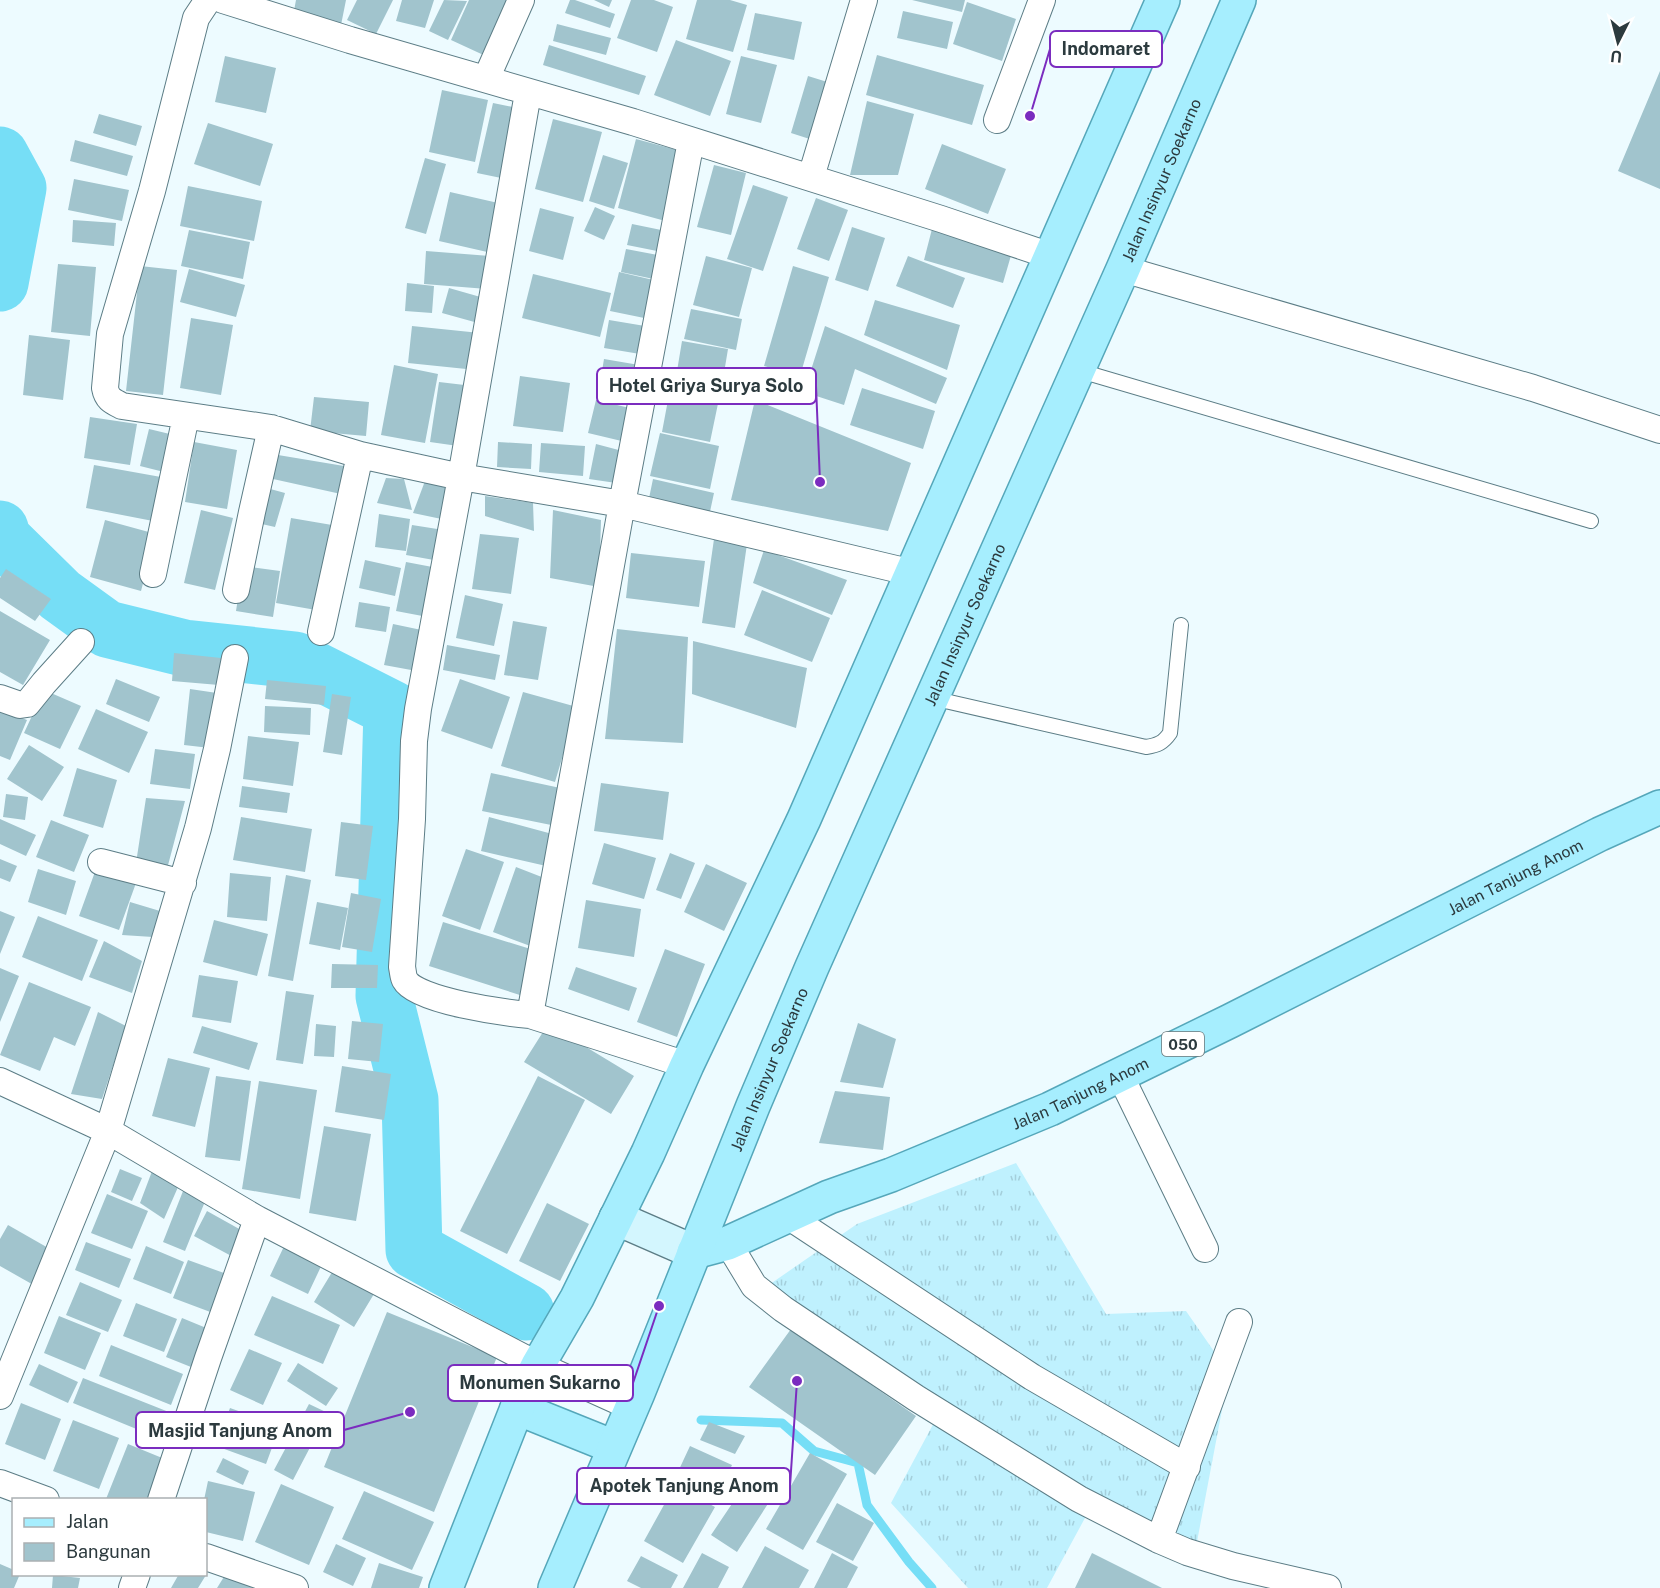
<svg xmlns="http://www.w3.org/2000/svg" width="1660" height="1588" font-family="'Public Sans',sans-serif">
  <defs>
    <pattern id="grass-tufts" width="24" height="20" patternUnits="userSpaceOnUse" patternTransform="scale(1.5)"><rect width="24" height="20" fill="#bff1fe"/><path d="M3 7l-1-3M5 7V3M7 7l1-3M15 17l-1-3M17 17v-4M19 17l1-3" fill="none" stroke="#a4cfdb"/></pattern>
  </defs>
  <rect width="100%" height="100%" fill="#edfbff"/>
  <!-- grass -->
  <path fill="url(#grass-tufts)" d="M1016 1163 1106 1314 1186 1311 1229 1373 1196 1547 1098 1494 1047 1588H968L891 1503 945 1402 763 1289 857 1224Z"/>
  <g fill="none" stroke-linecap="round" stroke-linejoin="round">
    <!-- stream -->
    <path stroke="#76def6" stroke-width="9" d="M701 1420 782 1423 814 1451 858 1463 867 1505 909 1562 932 1588"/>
    <!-- river -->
    <path stroke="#76def6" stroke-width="57" d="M0 155 18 188 0 283
      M0 529 3 539 60 595 107 629 184 648 295 660 392 709 384 996 410 1100 414 1250 526 1312"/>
  </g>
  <!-- building -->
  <path fill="#a1c4cd" d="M296 0H346L341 25 293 16Z
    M357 0H393L376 34 347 20Z
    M402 0H434L425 28 396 21Z
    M444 0 467 1 448 40 429 31Z
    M469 0H517L490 58 451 40Z
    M570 0H575L615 14 610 28 565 13Z
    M594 0H612L609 7Z
    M631 0H654L673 7 657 52 617 38Z
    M697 0H730L747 5 733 52 686 39Z
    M912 0H965L962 12Z
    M967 2 1016 19 1002 61 953 44Z
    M903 11 953 22 947 49 897 38Z
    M755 13 802 22 794 60 747 50Z
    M557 24 611 38 606 55 553 41Z
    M676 40 731 61 710 116 654 95Z
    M549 45 646 76 639 95 543 65Z
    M877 55 984 85 972 125 866 95Z
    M225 56 276 68 266 113 215 102Z
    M741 56 777 65 761 123 726 114Z
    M1660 71V189L1618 171Z
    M808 76 837 85 819 142 791 133Z
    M442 90 488 100 475 162 429 152Z
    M867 101 914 114 898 175H850Z
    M493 103 522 109 506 179 477 173Z
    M99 114 142 126 136 146 93 133Z
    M553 119 602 132 583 202 535 189Z
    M208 123 273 144 260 186 194 164Z
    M636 139 688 153 669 222 618 208Z
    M75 140 133 156 127 176 70 161Z
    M942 144 1006 169 988 214 925 189Z
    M603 155 628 163 614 209 589 201Z
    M425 158 446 164 426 234 405 228Z
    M714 165 746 173 731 235 697 227Z
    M74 179 129 190 122 221 68 210Z
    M753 185 788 197 763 271 727 259Z
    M188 186 262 201 254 241 180 226Z
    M450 192 507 205 496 254 439 241Z
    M816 198 848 210 829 261 797 249Z
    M595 207 615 216 604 240 584 231Z
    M540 208 574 217 563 260 529 251Z
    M73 220 116 223 114 246 72 242Z
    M632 224 671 232 667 253 627 245Z
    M852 227 885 238 868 291 835 280Z
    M932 229 1012 252 1003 283 924 260Z
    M189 230 250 242 243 279 181 266Z
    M626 249 663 256 658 280 621 272Z
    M426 251 490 256 487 289 424 284Z
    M706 256 752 268 739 317 693 305Z
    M908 256 965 278 953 308 896 286Z
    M58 264 96 267 90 336 51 332Z
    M140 266 177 270 163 395 126 391Z
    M793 266 829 277 800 376 764 366Z
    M189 269 245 285 236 317 180 302Z
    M619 272 662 282 654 320 610 311Z
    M533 274 611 293 600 337 522 318Z
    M407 283 434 286 432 313 405 311Z
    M449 288 484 298 478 323 442 313Z
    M875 300 960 325 947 370 864 335Z
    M691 309 742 319 736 350 684 339Z
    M191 318 233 325 221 395 180 388Z
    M609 320 651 327 646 355 604 348Z
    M412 326 480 333 476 370 408 363Z
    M825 326 947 378 936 404 855 369 844 405 804 392Z
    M29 335 70 340 63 400 23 395Z
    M682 341 728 349 721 391 675 383Z
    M604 359 645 366 640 395 599 389Z
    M394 365 438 374 425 443 381 435Z
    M520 376 570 383 563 432 513 426Z
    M439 382 473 386 465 447 430 442Z
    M671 384 720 394 710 442 662 432Z
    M862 388 935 411 923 449 850 425Z
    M314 397 369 402 366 436 310 431Z
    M596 400 638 410 630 443 588 433Z
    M755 400 911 463 888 531 731 500Z
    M90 417 137 424 130 465 84 458Z
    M149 429 174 435 164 472 140 466Z
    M660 433 719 446 710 489 650 476Z
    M194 442 237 450 227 509 185 502Z
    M498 442 532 444 531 469 497 467Z
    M541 443 585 446 583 476 539 472Z
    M596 444 630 453 623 484 589 479Z
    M272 454 356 468 350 496 264 477Z
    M94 465 161 477 153 521 86 508Z
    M386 478 404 479 412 510 377 503Z
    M653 479 714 493 708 521 647 508Z
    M425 481 449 482 451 521 413 513Z
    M263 487 285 493 275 527 253 522Z
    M485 496 533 503 534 531 485 516Z
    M201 510 233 518 215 590 184 583Z
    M553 510 601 520 599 587 550 578Z
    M379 514 410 519 406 551 375 547Z
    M291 518 332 525 316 610 276 603Z
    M105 520 156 534 141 591 90 577Z
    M412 525 450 531 445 562 406 555Z
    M480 534 519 538 511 594 472 589Z
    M714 539 747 544 735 628 702 623Z
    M764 550 847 580 832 615 753 583Z
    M631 553 705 561 699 607 626 598Z
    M365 560 401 568 395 596 359 588Z
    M406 562 443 569 433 618 396 611Z
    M243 566 280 571 273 617 236 611Z
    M6 569 51 599 35 621 0 598V578Z
    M762 590 830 618 812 662 744 635Z
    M465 595 503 604 494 646 456 638Z
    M359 602 390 607 386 632 355 627Z
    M0 611 50 640 23 685 0 672Z
    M513 621 547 627 538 680 504 675Z
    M393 624 431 632 422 672 384 665Z
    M617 629 688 637 683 743 605 739Z
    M693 641 807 668 796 728 692 694Z
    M447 645 500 655 495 680 443 670Z
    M174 653 221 658 219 685 172 681Z
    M116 679 160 697 149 722 106 704Z
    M460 679 510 697 492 749 441 731Z
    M267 680 326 686 324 705 265 699Z
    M190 689 217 693 210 748 184 745Z
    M44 690 81 706 60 749 24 733Z
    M523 692 577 707 555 782 501 766Z
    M332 694 351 697 342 755 323 752Z
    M265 706 311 708 310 735 264 732Z
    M0 709 27 720 10 760 0 756Z
    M96 709 148 732 129 773 78 749Z
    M248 736 299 742 293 786 243 779Z
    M29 745 64 767 42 801 7 779Z
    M155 749 195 754 190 789 150 784Z
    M77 768 117 780 103 828 63 816Z
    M491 773 565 789 561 827 482 811Z
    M601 783 669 792 663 840 594 831Z
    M242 786 290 793 287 813 239 807Z
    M6 794 28 797 25 820 3 817Z
    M146 798 185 801 167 869 136 863Z
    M241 817 312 829 305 872 233 860Z
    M489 817 556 835 555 868 481 851Z
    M0 819 36 835 26 856 0 844Z
    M51 820 89 835 74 872 36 857Z
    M341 822 373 826 366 880 335 876Z
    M604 843 656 858 644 899 592 884Z
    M466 849 504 862 480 930 442 916Z
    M670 853 695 863 681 899 656 890Z
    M0 859 17 866 10 882 0 878Z
    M706 864 747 883 724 931 684 912Z
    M516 867 552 881 533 947 493 932Z
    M38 869 76 881 66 915 28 902Z
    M96 869 136 883 119 930 79 916Z
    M230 873 271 877 267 921 227 917Z
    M286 875 311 880 293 981 268 976Z
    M351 893 381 899 372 952 342 947Z
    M586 900 641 909 634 957 578 948Z
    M130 902 160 911 153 937 122 935Z
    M317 902 348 908 340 950 309 944Z
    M0 911 15 917 0 954Z
    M38 916 98 940 82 981 22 957Z
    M214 920 268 934 257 976 203 962Z
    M443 922 537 951 523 996 429 966Z
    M104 941 142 961 132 993 89 977Z
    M665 949 705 964 677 1037 637 1022Z
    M332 964 378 965 377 988H331Z
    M576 967 637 988 629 1011 568 989Z
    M0 968 19 976 0 1022Z
    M199 975 238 981 231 1023 192 1017Z
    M29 982 91 1007 75 1046 54 1037 40 1071 0 1055Z
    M286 991 314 995 303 1064 276 1060Z
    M98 1012 126 1026 102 1099 71 1094Z
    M352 1021 383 1024 379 1062 348 1059Z
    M858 1023 896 1039 883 1088 840 1082Z
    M316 1024 336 1026 334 1057 314 1056Z
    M548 1024 634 1076 611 1114 524 1062Z
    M202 1026 258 1043 249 1070 193 1053Z
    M168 1058 210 1068 195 1127 152 1116Z
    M342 1066 391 1074 384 1120 335 1112Z
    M216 1076 251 1081 240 1161 205 1157Z
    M538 1076 585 1100 507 1254 460 1231Z
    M259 1081 317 1090 300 1199 242 1189Z
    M835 1091 890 1097 883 1150 819 1143Z
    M324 1126 371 1134 356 1221 309 1213Z
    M154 1166 182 1178 164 1219 140 1203Z
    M120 1169 142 1178 132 1201 111 1192Z
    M185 1186 208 1194 185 1251 163 1242Z
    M107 1194 148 1211 132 1249 91 1233Z
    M547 1203 589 1224 560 1281 519 1261Z
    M207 1211 250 1235 237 1259 194 1236Z
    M8 1225 57 1253 37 1287 0 1266V1239Z
    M287 1240 325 1258 308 1294 270 1276Z
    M86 1242 131 1259 119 1288 75 1270Z
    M146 1246 184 1262 171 1294 133 1279Z
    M188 1260 235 1277 221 1316 173 1298Z
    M337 1264 377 1289 354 1327 314 1302Z
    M80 1282 122 1300 108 1332 66 1315Z
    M272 1296 340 1325 323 1364 254 1335Z
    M136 1303 177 1319 164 1352 123 1336Z
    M387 1312 497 1357 434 1512 324 1467Z
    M59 1316 101 1333 85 1370 44 1353Z
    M182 1318 216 1332 201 1371 166 1357Z
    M791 1329 916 1416 875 1475 749 1387Z
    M111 1345 183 1374 171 1405 99 1376Z
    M249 1349 282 1363 263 1405 230 1390Z
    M298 1363 338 1388 326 1406 287 1381Z
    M39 1364 78 1382 68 1403 29 1385Z
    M83 1378 184 1418 173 1444 73 1403Z
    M21 1403 61 1419 45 1460 5 1444Z
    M309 1404 328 1413 293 1480 274 1470Z
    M230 1408 280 1426 266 1464 216 1446Z
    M73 1420 119 1438 99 1489 53 1471Z
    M709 1422 745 1436 735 1454 700 1440Z
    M128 1444 172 1462 156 1500 106 1499Z
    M690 1446 732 1465 718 1495 676 1476Z
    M810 1453 847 1474 803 1550 766 1529Z
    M223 1458 249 1471 243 1485 216 1472Z
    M208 1481 255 1492 243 1541 206 1532V1500H204Z
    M746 1483 771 1499 737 1552 711 1535Z
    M281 1484 334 1507 309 1565 255 1542Z
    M675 1485 715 1507 683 1563 644 1541Z
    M364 1491 434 1522 412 1570 342 1539Z
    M837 1503 874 1523 853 1561 816 1542Z
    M336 1544 366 1558 353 1586 323 1572Z
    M765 1546 809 1570 799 1588H742Z
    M702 1553 729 1567 718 1588H683Z
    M832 1553 858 1567 847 1588H814Z
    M1092 1553 1162 1588H1075Z
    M641 1556 678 1575 671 1588H641L627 1581Z
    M379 1563 423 1577 419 1588H371Z
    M0 1564 14 1570V1574H20L14 1588H0Z
    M206 1564 211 1567 198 1588H171L179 1574H206Z
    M227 1572 253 1588H217Z
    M53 1575 80 1578 78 1588H52Z"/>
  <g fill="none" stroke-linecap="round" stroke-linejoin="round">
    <defs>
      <path id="service" d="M1077 370 1591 521
        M932 698 1146 747C1158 745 1163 743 1170 733L1181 625"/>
      <path id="minor" d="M208 0 196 18 152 191 110 334 105 388C107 399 112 401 122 406L271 428 360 455 461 477 622 504 913 573
        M223 0 350 40 633 122 941 219 1051 256
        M486 79 521 0
        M528 93 461 477 418 709 414 741 412 819 402 967C403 971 403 977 405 980 416 1001 506 1013 530 1015
        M997 120 1042 0
        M811 177 864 0
        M1123 269 1533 388 1660 430
        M153 574 186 416
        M236 590 252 512 271 428
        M321 632 360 455
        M0 698 20 705 27 704 44 683 81 642
        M101 862 183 883
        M687 1065 530 1015 622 504 691 141
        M1120 1075 1205 1249
        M0 1081 108 1131 257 1219 538 1365 631 1407
        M788 1216 1032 1377 1187 1467
        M728 1243 754 1286 783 1309 916 1398 1079 1499 1159 1540 1187 1552 1233 1566 1328 1588
        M0 1396 108 1131 198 828 217 749 235 658
        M0 1483 46 1500
        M161 1500 208 1358 257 1219
        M1159 1540 1239 1322
        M206 1557 295 1588
        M132 1588 137 1574"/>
      <path id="secondary" d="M616 1218 694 1252"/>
      <g id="primary">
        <path id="s1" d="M694 1252 728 1243 829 1197 891 1175 1050 1109 1230 1021 1600 834 1660 807"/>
        <path d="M517 1408 614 1447"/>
        <path d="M446 1588 517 1408 538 1365 577 1298 648 1153 687 1065 804 819 1163 0"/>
        <path id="s2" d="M555 1588 638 1393 753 1106 812 967 1123 269 1239 0"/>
      </g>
    </defs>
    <!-- service casing -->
    <use href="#service" stroke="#5c7d86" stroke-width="16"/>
    <!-- minor casing -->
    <use href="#minor" stroke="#5c7d86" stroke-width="28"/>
    <!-- secondary casing -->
    <use href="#secondary" stroke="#5c7d86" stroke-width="36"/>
    <!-- primary casing -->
    <use href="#primary" stroke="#55a7ba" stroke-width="36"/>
    <!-- service -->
    <use href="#service" stroke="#fff" stroke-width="14"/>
    <!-- minor -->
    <use href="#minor" stroke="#fff" stroke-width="26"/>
    <!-- secondary -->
    <use href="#secondary" stroke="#d3f6fe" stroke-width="33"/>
    <!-- primary -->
    <use href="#primary" stroke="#a6eefe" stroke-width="33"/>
  </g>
  <g text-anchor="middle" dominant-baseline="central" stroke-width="5" stroke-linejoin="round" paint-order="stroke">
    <!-- shield labels -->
    <rect fill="#fff" stroke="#6b7578" stroke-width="1.5" x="1162" y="1032" width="42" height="24" rx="4.5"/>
    <g font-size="15" font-weight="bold" fill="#2c3a3e">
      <text x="1183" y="1044">050</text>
    </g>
    <!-- street labels -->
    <g font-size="16" fill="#2c3a3e" stroke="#fff">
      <text stroke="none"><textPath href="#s2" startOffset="1533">Jalan Insinyur Soekarno</textPath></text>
      <text stroke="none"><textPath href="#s2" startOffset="1047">Jalan Insinyur Soekarno</textPath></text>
      <text stroke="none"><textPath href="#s1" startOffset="904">Jalan Tanjung Anom</textPath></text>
      <text stroke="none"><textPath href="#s2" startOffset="561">Jalan Insinyur Soekarno</textPath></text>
      <text stroke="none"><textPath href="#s1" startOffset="418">Jalan Tanjung Anom</textPath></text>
    </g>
  </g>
  <!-- callouts -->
  <path fill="none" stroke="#7b2cbf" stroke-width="2" d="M1030 116L1050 49M820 482L816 386M659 1306L633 1383M410 1412L344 1430M797 1381L790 1486"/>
  <g fill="#7b2cbf" stroke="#fff" stroke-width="2">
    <circle cx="1030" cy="116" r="6"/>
    <circle cx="820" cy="482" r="6"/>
    <circle cx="659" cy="1306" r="6"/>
    <circle cx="410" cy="1412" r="6"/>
    <circle cx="797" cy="1381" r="6"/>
  </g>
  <g fill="#fff" stroke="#7b2cbf" stroke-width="2">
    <rect x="1050" y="31" width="112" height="36" rx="6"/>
    <rect x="597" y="368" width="219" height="36" rx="6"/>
    <rect x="448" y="1365" width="185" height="36" rx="6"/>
    <rect x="136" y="1412" width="208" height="36" rx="6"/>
    <rect x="577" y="1468" width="213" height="36" rx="6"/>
  </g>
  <g font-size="18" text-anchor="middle" font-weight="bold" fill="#2c3a3e">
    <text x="1106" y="55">Indomaret</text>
    <text x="706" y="392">Hotel Griya Surya Solo</text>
    <text x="540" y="1389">Monumen Sukarno</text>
    <text x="240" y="1437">Masjid Tanjung Anom</text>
    <text x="684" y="1492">Apotek Tanjung Anom</text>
  </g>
  <!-- legend -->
  <rect x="12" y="1498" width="195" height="78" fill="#ffffff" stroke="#abb0b2" stroke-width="1.5"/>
  <rect x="24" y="1518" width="30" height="9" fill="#a6eefe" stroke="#abb0b2" stroke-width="1.5"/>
  <text x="66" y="1528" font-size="18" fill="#2c3a3e">Jalan</text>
  <rect x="24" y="1543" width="30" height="18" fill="#a1c4cd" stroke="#abb0b2" stroke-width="1.5"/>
  <text x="66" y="1558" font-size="18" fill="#2c3a3e">Bangunan</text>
  <!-- north arrow -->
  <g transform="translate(1618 42) rotate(186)" stroke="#ffffff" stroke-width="4.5" paint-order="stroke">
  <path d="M0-4.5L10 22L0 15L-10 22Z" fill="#2c3a3e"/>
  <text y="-9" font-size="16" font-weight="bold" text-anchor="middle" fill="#2c3a3e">U</text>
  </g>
</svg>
